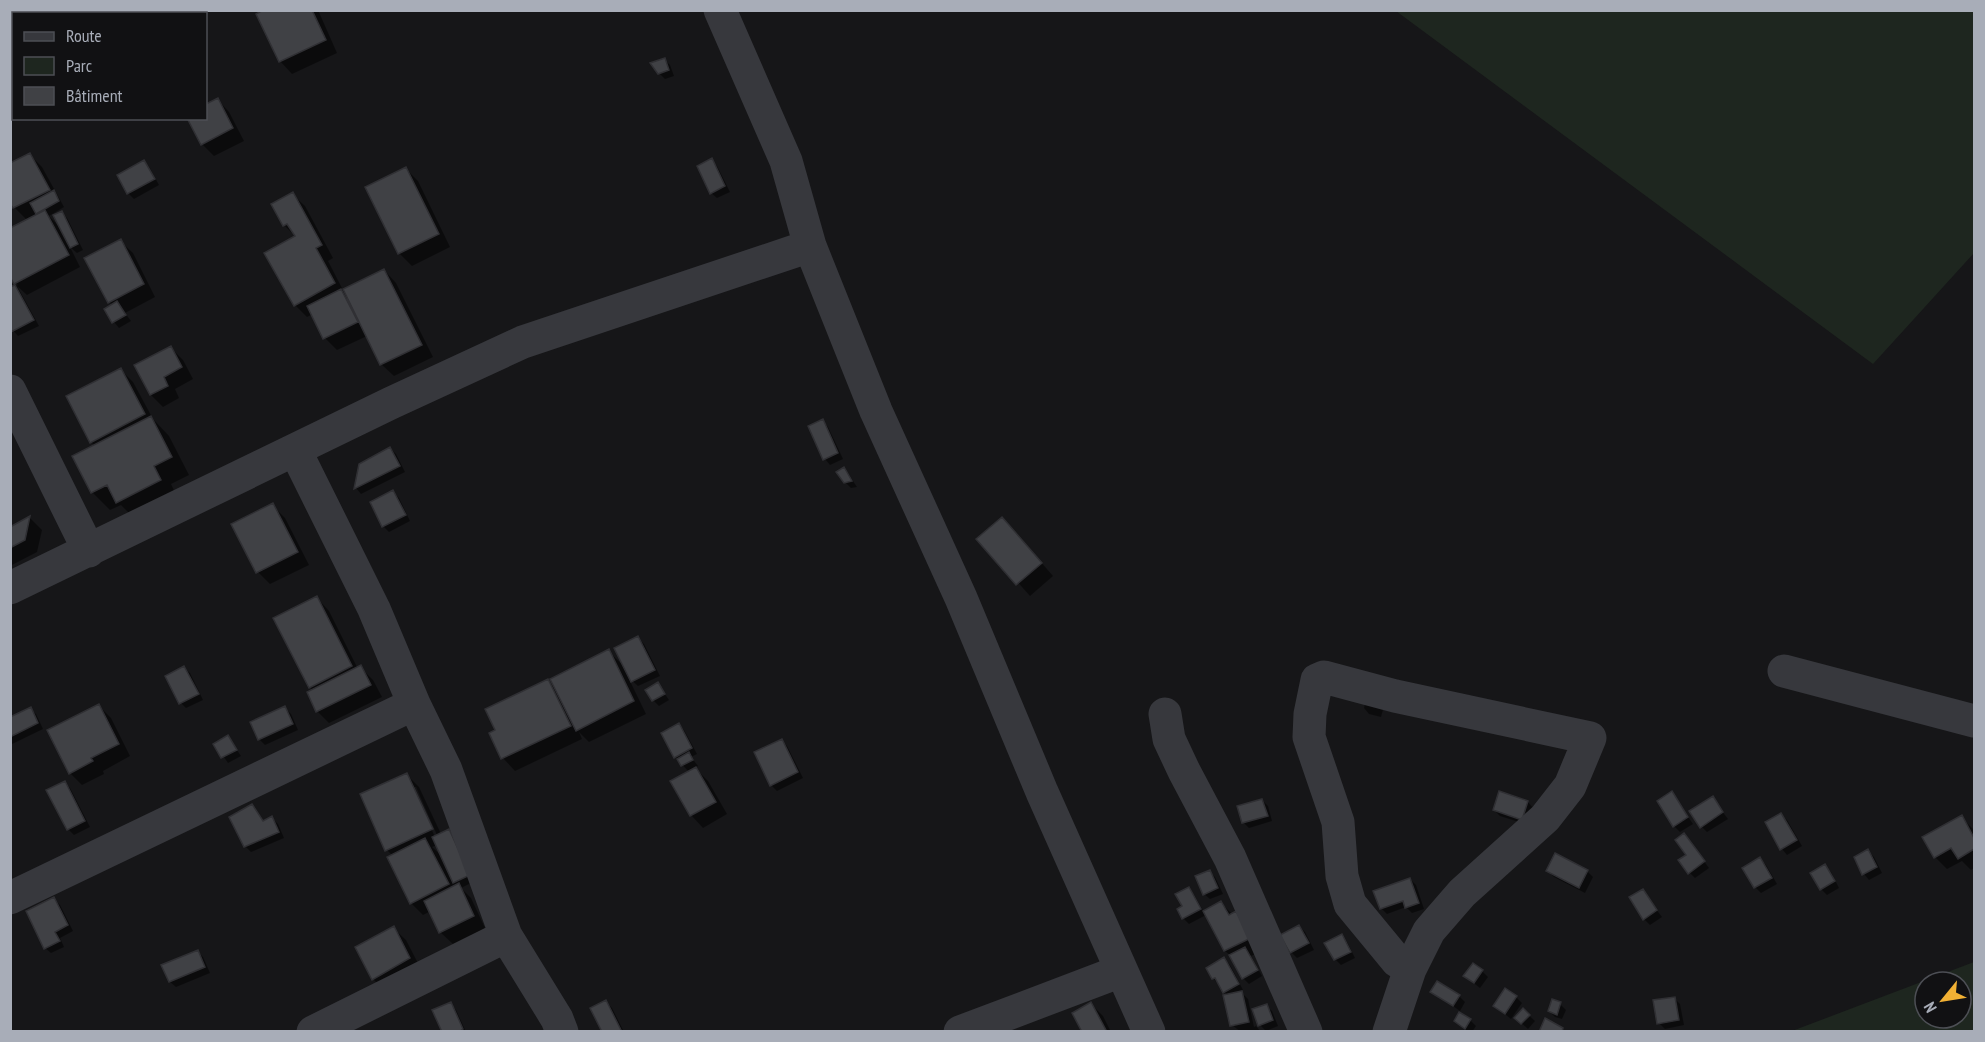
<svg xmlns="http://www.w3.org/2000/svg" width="1985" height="1042" font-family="'PT Sans Narrow',sans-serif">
  <rect width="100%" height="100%" fill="#161618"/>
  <!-- green -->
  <path fill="#1e261f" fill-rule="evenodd" d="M1396 11H1974V253L1873 364Z
    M1974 962V1031H1792ZM1925 982H1961V1018H1925Z"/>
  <!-- shadow -->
  <path fill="#0007" fill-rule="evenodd" d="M59 10H83L85 14H60Z
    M266 10H318L337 53 292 74 280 61Z
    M664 59 670 65 674 76 665 79 659 73Z
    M217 99 229 112 244 141 214 156 202 144 206 105Z
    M30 155 42 167 64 207 49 216 59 226 61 213 67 218 83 250 77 253 70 247 80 267 27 295 17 286 39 326 18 336 10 327V289L18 285 15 283 28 221 14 207Z
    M712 160 717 166 730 192 717 198 711 193Z
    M144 161 149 167 159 185 134 199 128 193 119 175Z
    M406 169 418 181 450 247 412 266 399 253 367 188Z
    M292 194 305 206 333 258 328 261 343 290 384 270 396 283 433 357 394 376 381 364 367 336 337 350 325 338 313 314 307 317 295 305 296 237 284 225Z
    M120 241 133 253 155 297 125 313 131 321 119 328 114 322 112 306 86 259Z
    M171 348 183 360 193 379 175 389 179 398 163 407 151 395Z
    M121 370 133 382 153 419 169 436 189 475 171 484 178 499 136 520 121 505 110 510 92 492 95 446 91 442Z
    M823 421 828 427 843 459 830 465 825 459Z
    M390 448 396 454 405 472 361 494 356 488 360 465Z
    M844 469 849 475 857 487 851 488 845 482Z
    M393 492 399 498 410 521 389 532 383 526Z
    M272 505 285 518 309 565 270 584 258 572Z
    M30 518 42 530 37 552 10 566V528Z
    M1014 531 1053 576 1030 596 979 539Z
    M317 598 329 611 358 669 360 667 373 680 382 697 329 723 317 711 313 691 310 687Z
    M638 638 644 644 660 676 638 686 628 677 646 714 589 742 579 732 582 739 515 771 503 758 491 734 497 731 548 681 556 689 608 651 624 666Z
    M184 668 190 673 203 700 186 708 181 703Z
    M658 684 669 700 659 706 653 700Z
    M1367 697 1384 706 1381 717 1369 714 1364 708Z
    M99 706 111 718 130 756 103 771 104 774 82 785 70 773Z
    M285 708 291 714 298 730 265 745 259 739Z
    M30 709 36 714 43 729 10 745V718Z
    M678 725 684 730 697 754 691 757 698 766 695 768 708 781 727 814 703 828 691 815 689 772 675 757Z
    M228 737 241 756 228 763 215 744Z
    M781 740 787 746 803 778 777 791 771 785Z
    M407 775 419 787 441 834 448 831 454 837 475 881 461 888 471 898 485 928 453 944 440 932 431 911 423 915 411 903 393 856 387 850ZM412 787H416L437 835 435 837ZM437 845 442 856 432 847Z
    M64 783 70 788 90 827 74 835 68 829Z
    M1672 793 1693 824 1680 832 1674 826Z
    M1712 798 1728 819 1707 832 1702 827Z
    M1262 800 1268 806 1272 821 1249 828 1243 822Z
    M1528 802 1533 808 1528 825 1500 816 1494 810Z
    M252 806 264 822 272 818 278 824 284 838 251 852 245 846Z
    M1781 815 1787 820 1802 846 1787 855 1782 849Z
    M1961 817 1974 830V868L1971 870 1962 861 1947 869 1935 857Z
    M1689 841 1709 868 1695 878 1690 873Z
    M1868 851 1874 857 1882 873 1869 880 1864 874Z
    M1760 859 1766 865 1777 884 1761 893 1755 887Z
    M1825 866 1831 872 1839 888 1827 895 1821 889Z
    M1548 871H1587L1593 877 1585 893 1554 877Z
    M1210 872 1215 877 1223 894 1210 899 1204 894Z
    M1410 879 1416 885 1424 909 1412 913 1406 907 1387 914 1381 908Z
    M1188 889 1194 895 1204 912 1221 903 1233 915 1262 951 1251 956 1262 976 1249 984 1243 978 1231 956 1225 951 1206 915 1189 924 1183 918 1184 907Z
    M1642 891 1662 917 1650 925 1644 919Z
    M54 899 60 905 73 931 60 938 64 947 51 953 45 948Z
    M1299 926 1305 932 1314 950 1297 958 1291 952Z
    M393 928 406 940 422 971 385 991 373 979Z
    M1341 936 1347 942 1355 958 1341 965 1335 959Z
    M197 951 203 957 210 973 176 987 170 982Z
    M1224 959 1230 965 1243 990 1241 992 1248 999 1254 1027 1256 1026 1261 1032H1241L1232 1025 1228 996 1213 978Z
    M1482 971 1488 977 1480 988 1465 976Z
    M1432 991 1459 996 1465 1002 1460 1011Z
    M1516 997 1522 1003 1511 1019 1495 1006Z
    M1675 999 1680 1004 1684 1025 1665 1029 1659 1023Z
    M606 1002 612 1008 624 1032H604Z
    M450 1004 456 1010 466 1032H444Z
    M1091 1004 1103 1016 1111 1032H1083Z
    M1560 1004 1566 1010 1562 1019 1555 1017 1549 1011Z
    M1266 1006 1272 1011 1278 1026 1266 1031 1260 1025Z
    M1523 1010 1535 1021 1528 1029 1516 1018Z
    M1470 1020 1476 1026 1472 1032H1468L1455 1021Z"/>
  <!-- building -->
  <path fill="#404145" stroke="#303034" stroke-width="1.5" d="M263 10H312L326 40 279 62 256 14Z
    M665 58 669 70 658 74 650 63Z
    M218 98 233 128 201 145 187 118H206V104Z
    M30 153 50 190 13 208 10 204V163Z
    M712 158 725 186 710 194 697 166Z
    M144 160 155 179 127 194 117 175Z
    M406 167 439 234 398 254 365 187Z
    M54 190 59 201 36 214 30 203Z
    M293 192 322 245 316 248 335 283 294 306 264 253 295 236 287 224 283 226 271 204Z
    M45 210 69 255 14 284 10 277V228Z
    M62 211 78 244 70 248 53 215Z
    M121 239 144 284 108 303 84 258Z
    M384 269 422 345 380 365 343 289Z
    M15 285 34 320 11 332 10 287Z
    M341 289 358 322 323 339 307 306Z
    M117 301 126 315 112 323 104 309Z
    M171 346 182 367 164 377 168 386 150 395 134 365Z
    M121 368 145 414 90 443 66 396Z
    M151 416 172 457 154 466 161 480 116 503 107 485 91 493 72 456Z
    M823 419 838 453 823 460 808 426Z
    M390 447 400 466 354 489 359 464Z
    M844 467 852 481 844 483 836 472Z
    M393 490 406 515 382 527 370 502Z
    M273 503 298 552 256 573 231 524Z
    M30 516 25 540 10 548V527Z
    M1002 517 1042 563 1016 585 976 539Z
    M317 596 352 666 309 688 273 618Z
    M638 636 655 670 631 682 614 648Z
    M609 649 634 701 576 731 550 679Z
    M361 665 371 685 316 712 307 692Z
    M184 666 199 694 179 704 165 676Z
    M548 679 571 726 501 759 489 733 495 730 485 709Z
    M658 682 665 694 652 701 645 690Z
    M99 704 119 744 91 758 93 761 69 774 47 730Z
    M285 706 293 724 258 740 250 722Z
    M31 707 38 723 10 737V717Z
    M679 723 692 748 674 758 661 733Z
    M228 735 237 750 221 758 213 744Z
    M782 739 798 772 770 786 754 752Z
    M689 752 693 760 681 766 677 759Z
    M696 767 716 802 690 816 670 781Z
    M407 773 433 829 385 851 360 794Z
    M65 781 85 821 67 830 46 790Z
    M1499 791 1528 801 1522 820 1493 810Z
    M1672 791 1688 817 1673 827 1657 801Z
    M1713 796 1723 812 1700 828 1689 811Z
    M1262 799 1268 816 1242 823 1237 806Z
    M252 804 263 821 272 816 279 832 244 847 229 817Z
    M1781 813 1797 840 1780 850 1765 822Z
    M1962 815 1974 838V849L1958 859 1951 848 1934 858 1922 837Z
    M449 829 470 875 453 883 432 837Z
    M1684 833 1705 861 1688 874 1678 860 1686 855 1675 840Z
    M425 838 449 884 410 904 387 857Z
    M1868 849 1877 867 1862 875 1854 857Z
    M1555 853 1588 870 1579 888 1546 871Z
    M1760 857 1772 878 1754 888 1742 868Z
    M1825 864 1835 881 1820 890 1810 873Z
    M1210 870 1218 888 1203 895 1195 876Z
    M1410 878 1419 903 1405 908 1403 901 1380 909 1373 891Z
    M459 883 474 916 439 933 424 901Z
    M1189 887 1201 909 1182 919 1177 909 1182 906 1175 894Z
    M1643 889 1657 910 1643 920 1629 897Z
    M54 897 68 925 55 932 60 941 44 949 26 911Z
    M1221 901 1229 915 1236 911 1251 938 1224 951 1203 911Z
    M1299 925 1309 943 1290 953 1280 935Z
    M394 926 410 958 372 980 355 947Z
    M1342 934 1351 952 1334 960 1324 943Z
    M1245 947 1258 970 1242 979 1229 955Z
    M198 950 205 967 169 982 161 965Z
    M1224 957 1239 984 1223 993 1215 978 1212 979 1206 968Z
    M1473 963 1483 970 1474 983 1463 976Z
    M1437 981 1460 995 1453 1006 1430 992Z
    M1505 988 1517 996 1505 1014 1493 1006Z
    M1242 991 1249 1022 1230 1026 1223 995Z
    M1675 997 1679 1020 1657 1024 1653 1000Z
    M1552 999 1561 1002 1557 1015 1548 1011Z
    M606 1000 621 1030 618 1032H602L590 1008Z
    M451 1002 463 1029 459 1032H442L432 1010Z
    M1091 1002 1107 1032H1082L1072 1013Z
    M1267 1004 1273 1020 1258 1026 1252 1009Z
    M1523 1008 1530 1015 1521 1024 1514 1018Z
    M1459 1012 1471 1019 1465 1029 1454 1021Z
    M1545 1018 1563 1028 1562 1032H1539Z"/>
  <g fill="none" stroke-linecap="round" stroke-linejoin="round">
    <!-- minor -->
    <path stroke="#37383d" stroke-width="33" d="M720 10 786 161 810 246 876 411 961 598 1042 792 1149 1032
      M10 391 89 551
      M295 450 374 609 414 704 446 770 506 936 557 1019 562 1032
      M10 588 391 403 523 342 810 246
      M1784 671 1974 721
      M1165 714 1169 739 1184 771 1230 858 1306 1032
      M10 898 414 704
      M313 1032 506 936
      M960 1032 1121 971
      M1389 1032 1410 969 1429 931 1462 893 1545 818 1570 786 1590 738 1395 696 1324 677 1317 680 1310 714 1309 737 1338 822 1342 876 1350 904 1397 961 1410 969"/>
  </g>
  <!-- border -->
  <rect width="1985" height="1042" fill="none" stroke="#a8adb8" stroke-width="24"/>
  <!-- legend -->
  <rect x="12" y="12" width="195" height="108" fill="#111113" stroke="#4d4f55" stroke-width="1.5"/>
  <rect x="24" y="32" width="30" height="9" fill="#37383d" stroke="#4d4f55" stroke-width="1.5"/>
  <text x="66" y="42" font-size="18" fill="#a8adb8">Route</text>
  <rect x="24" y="57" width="30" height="18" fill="#1e261f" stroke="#4d4f55" stroke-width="1.5"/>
  <text x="66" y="72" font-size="18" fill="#a8adb8">Parc</text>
  <rect x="24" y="87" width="30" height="18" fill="#404145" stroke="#4d4f55" stroke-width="1.5"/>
  <text x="66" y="102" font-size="18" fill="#a8adb8">Bâtiment</text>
  <!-- north arrow -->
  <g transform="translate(1943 1000) rotate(240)"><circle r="28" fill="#111113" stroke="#4d4f55" stroke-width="1.5"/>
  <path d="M0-4.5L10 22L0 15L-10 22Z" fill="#f2b134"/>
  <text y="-9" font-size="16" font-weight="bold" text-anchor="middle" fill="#a8adb8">N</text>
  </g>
</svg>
